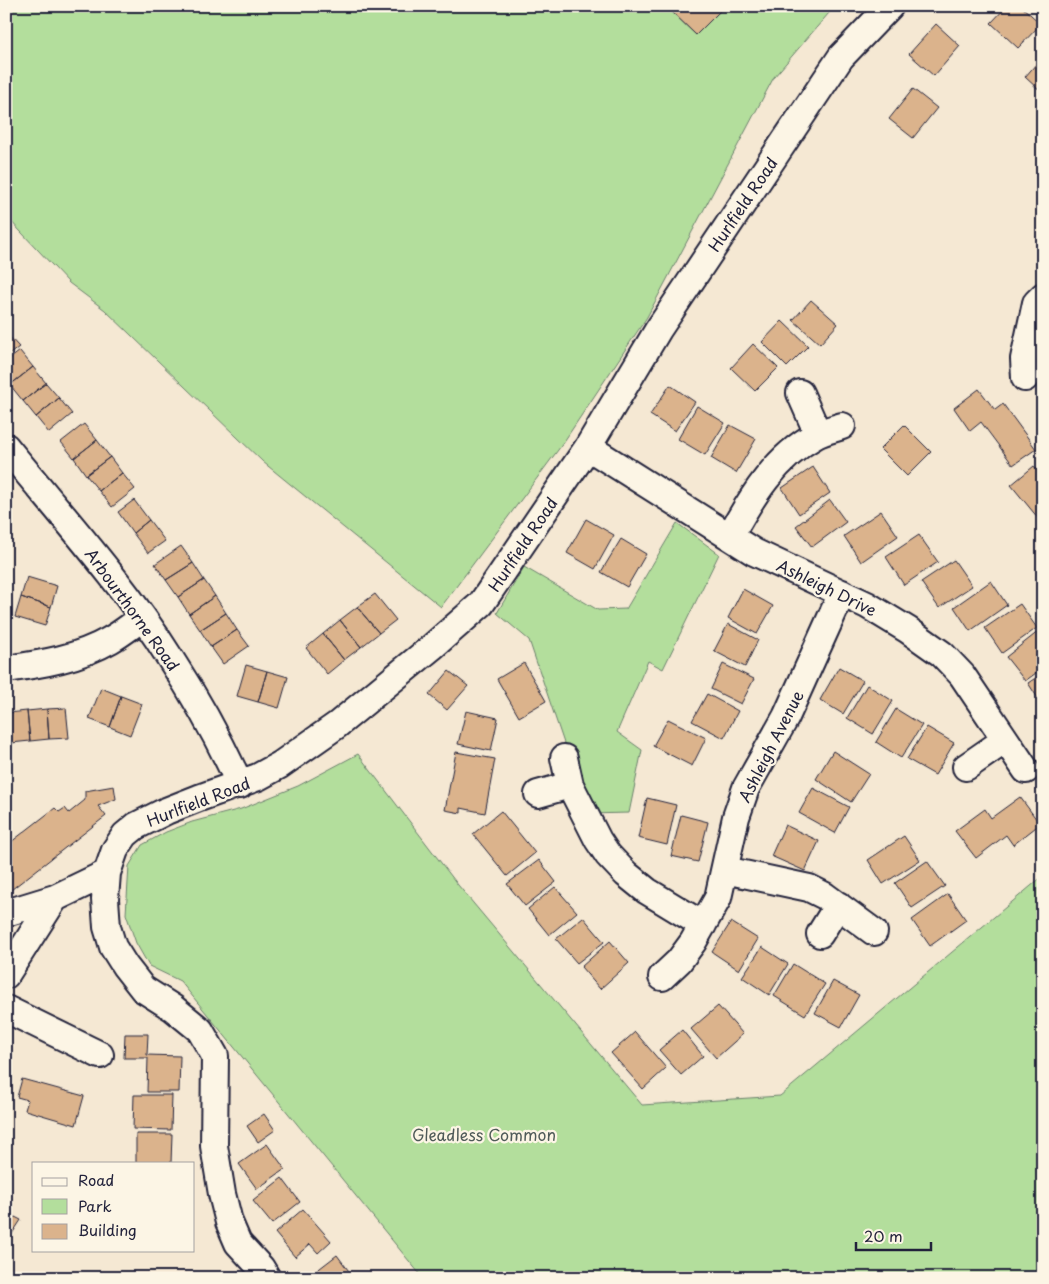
<svg xmlns="http://www.w3.org/2000/svg" width="1049" height="1284" font-family="'Playpen Sans',sans-serif">
  <rect width="100%" height="100%" fill="#f5e8d3"/>
  <filter id="ink" filterUnits="userSpaceOnUse"><feTurbulence type="fractalNoise" baseFrequency=".02" numOctaves="2"/><feDisplacementMap in="SourceGraphic" scale="10" xChannelSelector="R" yChannelSelector="G"/><feConvolveMatrix kernelMatrix="1 2 1 2 8 2 1 2 1" color-interpolation-filters="sRGB"/></filter>
  <g filter="url(#ink)">
    <!-- green -->
    <path fill="#b3de9c" stroke="#6a806c" d="M6 6H666L696 35 725 6H728L733 11 738 6H835L774 77 647 317 561 446 441 607 263 462 105 310 69 283 6 216Z
      M677 523 719 554 663 669 648 661 617 732 642 750 629 813 588 814 529 640 497 613 524 567 598 610 626 609Z
      M358 754 458 885 642 1105 780 1096 1043 876V1278H423L180 981 149 966 136 943 126 914 129 866 142 845 166 832 192 822 241 809 298 786Z"/>
    <!-- building -->
    <path fill="#dbb38c" stroke="#22223b" d="M666 6H725L696 35Z
      M1007 6H1021L1041 24 1018 48 991 23Z
      M936 24 960 46 934 76 909 54Z
      M1043 56V84L1038 89 1025 77Z
      M913 89 937 108 913 138 889 119Z
      M811 300 838 324 820 344 793 320Z
      M782 321 808 346 787 367 762 342Z
      M6 333 19 347 6 357Z
      M753 344 778 368 755 391 731 368Z
      M20 351 33 367 10 385 6 380V362Z
      M33 367 46 383 23 401 10 385Z
      M46 383 59 398 36 417 23 401Z
      M670 385 695 402 675 431 650 415Z
      M979 389 995 410 1003 404 1036 449 1013 465 981 422 970 431 954 408Z
      M59 398 72 414 49 433 36 417Z
      M697 406 725 423 705 455 678 439Z
      M84 424 97 440 74 458 61 442Z
      M730 425 756 439 736 473 711 458Z
      M904 425 931 452 907 476 880 449Z
      M97 440 110 457 86 475 74 458Z
      M110 457 122 473 99 491 86 475Z
      M1034 466 1043 476V524L1011 485Z
      M813 467 830 493 799 514 782 488Z
      M122 473 135 489 112 507 99 491Z
      M134 500 149 520 133 533 118 512Z
      M830 500 846 522 812 547 796 526Z
      M881 511 898 536 861 562 844 536Z
      M586 519 614 535 595 569 567 553Z
      M149 520 165 541 148 553 133 533Z
      M919 535 938 562 904 585 886 557Z
      M621 539 646 554 627 587 601 572Z
      M181 546 193 563 166 580 155 564Z
      M954 560 972 586 939 608 921 582Z
      M193 563 204 580 178 597 166 580Z
      M27 577 57 586 51 607 21 597Z
      M204 580 215 596 189 614 178 597Z
      M991 581 1007 605 970 631 954 607Z
      M743 589 773 606 757 634 728 618Z
      M375 594 396 620 379 633 357 607Z
      M215 596 226 613 200 630 189 614Z
      M21 597 51 607 45 626 15 617Z
      M1020 604 1037 628 1002 653 985 628Z
      M357 607 379 633 361 647 340 620Z
      M226 613 237 630 211 647 200 630Z
      M340 620 361 647 344 660 323 634Z
      M728 624 758 640 745 667 714 651Z
      M237 630 249 646 223 664 211 647Z
      M1039 631 1043 636V668L1025 681 1006 657Z
      M323 634 344 660 327 674 306 648Z
      M524 663 546 701 519 717 497 679Z
      M723 664 754 679 741 704 711 689Z
      M246 665 267 671 258 702 237 696Z
      M839 667 863 681 843 714 820 700Z
      M267 671 288 677 279 708 258 702Z
      M449 671 468 686 447 710 429 695Z
      M1043 673V706L1028 683Z
      M867 685 893 701 873 734 847 718Z
      M101 688 121 696 110 727 89 719Z
      M707 694 738 711 724 738 692 721Z
      M121 696 142 704 130 735 110 727Z
      M66 708 69 738 49 739 47 709Z
      M47 709 49 739 30 741 27 711Z
      M896 709 922 725 901 758 876 742Z
      M27 711 30 741 11 743 8 713Z
      M466 711 498 718 491 751 458 744Z
      M6 713H8L11 743H6Z
      M668 719 706 738 692 766 653 746Z
      M927 727 954 743 935 775 907 759Z
      M833 751 869 774 851 802 816 779Z
      M456 752 495 759 485 813 461 808V813L445 810Z
      M114 786 116 799 98 806 106 816 7 893 6 861 11 857 6 852V846L55 808 59 812 65 808 69 813 85 800V791Z
      M813 788 849 807 835 833 799 813Z
      M1020 797 1040 824 1013 845 1006 835 976 858 955 831 985 809 991 818Z
      M647 798 676 805 667 845 638 838Z
      M501 811 535 853 507 876 473 834Z
      M681 815 708 822 698 862 671 856Z
      M785 825 819 841 805 871 771 856Z
      M904 836 920 860 883 884 868 860Z
      M539 860 556 882 525 906 507 884Z
      M927 861 945 886 912 908 895 883Z
      M555 887 577 912 549 935 528 909Z
      M948 894 966 920 930 946 912 920Z
      M583 917 604 942 577 963 556 939Z
      M731 922 758 939 739 970 712 952Z
      M610 941 629 963 600 989 581 967Z
      M762 947 788 964 769 995 742 977Z
      M793 964 825 984 805 1015 774 996Z
      M833 981 859 995 841 1027 815 1013Z
      M718 1006 743 1034 716 1058 691 1029Z
      M682 1030 703 1056 681 1075 659 1050Z
      M635 1032 666 1068 643 1089 611 1053Z
      M125 1034H148L147 1055 180 1056 179 1092H147L148 1058H124Z
      M22 1079 84 1096 76 1125 25 1110 28 1100 17 1097Z
      M134 1095H172L171 1130 133 1129Z
      M264 1114 275 1130 258 1142 247 1126Z
      M136 1134H172L171 1163H136Z
      M267 1144 285 1169 257 1189 239 1164Z
      M282 1178 300 1202 272 1224 253 1201Z
      M303 1209 331 1241 318 1253 310 1244 295 1257 275 1233Z
      M7 1213 21 1220 6 1243V1215Z
      M337 1255 354 1278H312L311 1275Z
      M25 1271 70 1278H24Z"/>
    <g fill="none" stroke-linecap="round" stroke-linejoin="round">
      <defs>
        <path id="minor" d="M1025 378 1024 359 1036 303 1043 296
          M800 393 818 434
          M6 447C62 516 123 583 170 658 196 698 220 741 240 785
          M588 447 754 552 867 605 908 630 942 654 962 675 1026 770
          M730 536C752 496 776 457 816 435 824 431 833 429 842 426
          M6 669C42 664 79 658 110 640 121 634 132 625 142 618
          M564 758 570 785 598 840 608 855 626 874 647 891 703 925
          M966 767 1005 740
          M538 794 570 785
          M725 870 809 888 825 896 874 932
          M6 913 55 898 107 873
          M820 934 838 905
          M6 975 55 898
          M662 977 679 961 693 942 718 898 736 817 746 788 786 717 842 593
          M6 1009 100 1055
          M267 1278 261 1268 238 1243 229 1222 222 1194 214 1146 215 1056 200 1030 173 1008 143 989 125 966 113 947 107 927 105 899 107 873 115 850 125 835 136 826 166 811 199 798 258 777 280 765 337 725 432 647 481 604 588 447 658 330 841 57 890 6"/>
      </defs>
      <!-- minor casing -->
      <use href="#minor" stroke="#22223b" stroke-width="30"/>
      <!-- minor -->
      <use href="#minor" stroke="#fcf5e5" stroke-width="26"/>
    </g>
  </g>
  <g text-anchor="middle" dominant-baseline="central" stroke-width="4.5" stroke-linejoin="round" paint-order="stroke">
    <!-- street labels -->
    <g font-size="16" fill="#22223b" stroke="#fcf5e5">
      <text transform="translate(742 204) rotate(-56)">Hurlfield Road</text>
      <text transform="translate(522 544) rotate(-56)">Hurlfield Road</text>
      <text transform="translate(827 587) rotate(26)">Ashleigh Drive</text>
      <text transform="translate(133 609) rotate(54)">Arbourthorne Road</text>
      <text transform="translate(770 746) rotate(-63)">Ashleigh Avenue</text>
      <text transform="translate(198 801) rotate(-21)">Hurlfield Road</text>
    </g>
    <!-- park labels -->
    <g font-size="16" fill="#4e5a58" stroke="#fcf5e5">
      <text x="484" y="1134">Gleadless Common</text>
    </g>
  </g>
  <!-- margin -->
  <rect width="1049" height="1284" fill="none" stroke="#fcf5e5" stroke-width="25"/>
  <rect x="12" y="12" width="1024" height="1259" fill="none" stroke="#22223b" stroke-width="2" filter="url(#ink)"/>
  <!-- legend -->
  <rect x="32" y="1162" width="162" height="90" fill="#fcf5e5" stroke="#a5a1a1"/>
  <rect x="42" y="1178" width="25" height="8" fill="#fcf5e5" stroke="#a5a1a1"/>
  <text x="78" y="1186" font-size="15" fill="#22223b">Road</text>
  <rect x="42" y="1199" width="25" height="15" fill="#b3de9c" stroke="#a5a1a1"/>
  <text x="78" y="1212" font-size="15" fill="#22223b">Park</text>
  <rect x="42" y="1224" width="25" height="15" fill="#dbb38c" stroke="#a5a1a1"/>
  <text x="78" y="1236" font-size="15" fill="#22223b">Building</text>
  <!-- scale -->
  <path d="M856 1242v8h75v-8" fill="none" stroke="#22223b" stroke-width="2.5"/>
  <text x="864" y="1242" font-size="15" fill="#22223b" stroke="#fcf5e5" stroke-width="4" paint-order="stroke">20 m</text>
</svg>
